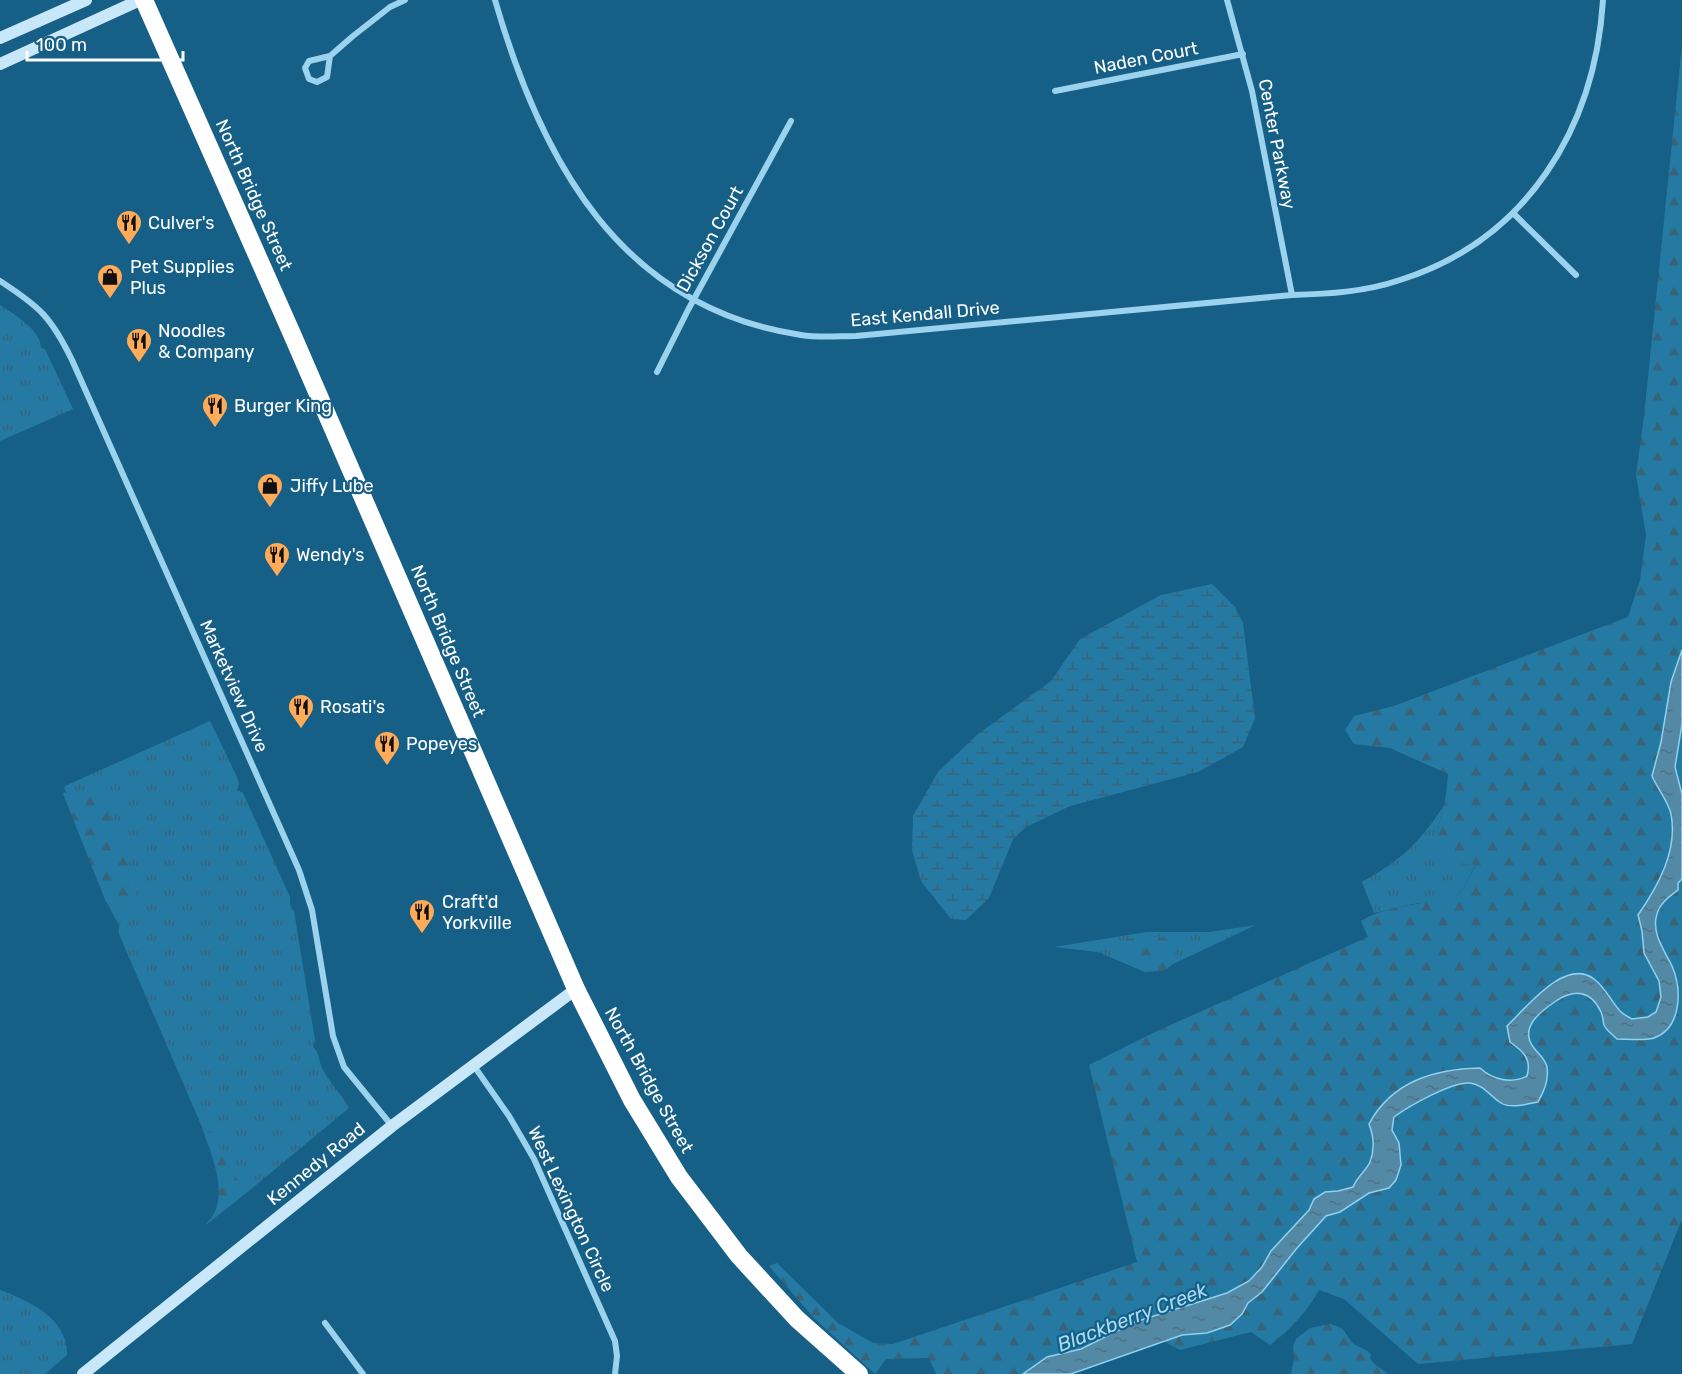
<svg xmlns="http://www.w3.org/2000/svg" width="1682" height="1374" font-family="Rubik,sans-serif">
  <defs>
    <pattern id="grass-tufts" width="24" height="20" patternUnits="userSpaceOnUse" patternTransform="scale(1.5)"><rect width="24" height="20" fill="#257aa4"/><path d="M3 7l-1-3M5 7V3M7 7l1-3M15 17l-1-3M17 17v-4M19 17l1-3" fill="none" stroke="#386378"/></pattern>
    <pattern id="forest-firs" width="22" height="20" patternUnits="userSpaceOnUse" patternTransform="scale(1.5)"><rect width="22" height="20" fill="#257aa4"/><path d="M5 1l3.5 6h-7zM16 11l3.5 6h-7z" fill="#386378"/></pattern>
    <pattern id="wetland-marsh" width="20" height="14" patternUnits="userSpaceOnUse" patternTransform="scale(1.5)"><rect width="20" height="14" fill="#257aa4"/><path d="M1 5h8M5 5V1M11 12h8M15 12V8" fill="none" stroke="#386378"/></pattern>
    <pattern id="water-ripples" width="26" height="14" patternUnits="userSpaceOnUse" patternTransform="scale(1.5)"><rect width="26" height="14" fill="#5389a5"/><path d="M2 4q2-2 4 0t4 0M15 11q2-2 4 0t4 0" fill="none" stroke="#507181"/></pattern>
  </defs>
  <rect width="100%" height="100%" fill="#165f86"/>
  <!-- grass -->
  <path fill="url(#grass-tufts)" d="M0 305C14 314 41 330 41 348L45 349 73 409 0 441Z
    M210 721 237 777 239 784 237 790 243 793 290 897V905L294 911 315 1040 313 1047C319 1052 319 1061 322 1068 329 1083 342 1094 349 1108L250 1190C224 1177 225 1142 202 1127L119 934C118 916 129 903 136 887L108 810 75 793 68 794 64 788 65 786Z
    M1443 807 1437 833 1476 864 1460 894 1445 900 1413 904 1374 913 1362 882C1400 861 1419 843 1443 807Z
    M1256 925 1173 964 1165 970 1145 972 1098 952 1054 947 1147 932H1209Z
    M0 1290C29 1301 68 1318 67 1355L45 1374H0Z"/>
  <!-- forest -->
  <path fill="url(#forest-firs)" d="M1682 45V1219L1632 1344 1418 1364 1344 1299 1319 1290C1307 1312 1291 1329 1270 1345L1251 1332 1180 1350 1138 1327 1061 1355 1070 1374H936L929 1358 886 1359 875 1374 814 1318 769 1266 777 1263 838 1323 873 1343 893 1344 1137 1262 1089 1065 1157 1031 1368 937 1361 921C1390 903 1428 906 1460 894L1476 865 1454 862 1439 846 1437 833 1446 795 1448 774 1390 748 1354 744 1345 730 1354 716 1394 706 1628 617 1640 580 1646 535 1636 475 1644 416Z
    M88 790C94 790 96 792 99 796 109 808 136 874 136 888 136 904 123 911 119 925L106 902 63 794 65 792 68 794Z
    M1155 937 1173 939 1176 951 1173 964 1165 970 1145 972 1119 957 1117 949 1128 939Z
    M202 1127C226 1142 224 1177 250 1190L206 1225C209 1220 214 1215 216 1209 225 1183 210 1152 202 1127Z
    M1330 1324C1349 1329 1342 1332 1353 1343 1358 1348 1366 1348 1371 1354L1370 1358C1374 1366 1382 1368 1388 1374H1291L1294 1359 1293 1346 1296 1339 1310 1328Z"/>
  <!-- wetland -->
  <path fill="url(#wetland-marsh)" d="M1212 584 1235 607 1243 623 1255 718 1243 747 1198 772 1070 806 1026 827 1013 839 989 898 966 920 951 919 921 881 912 850 913 816 938 772 978 734 1051 681 1080 639 1161 595Z"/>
  <!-- water -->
  <path fill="url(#water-ripples)" stroke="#8ed1f1" stroke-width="1.5" d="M1682 650V724L1675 767 1682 794V879L1678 883V890C1670 896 1660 903 1657 914 1651 932 1664 950 1672 966 1682 989 1682 1028 1654 1038 1643 1041 1628 1039 1617 1039 1613 1035 1606 1030 1604 1025 1603 1021 1603 1016 1601 1012 1591 990 1574 989 1556 1001 1541 1011 1518 1028 1534 1048 1539 1055 1545 1058 1547 1067 1549 1080 1544 1091 1538 1102 1528 1104 1510 1109 1501 1103 1490 1096 1484 1085 1470 1083 1453 1081 1409 1106 1394 1117L1392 1130 1399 1143 1401 1165 1396 1180 1389 1188 1369 1193 1340 1212 1326 1216 1297 1248 1262 1292 1248 1303 1242 1314 1230 1325 1207 1333 1182 1335 1071 1374H1023L1047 1357 1081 1349 1135 1322 1227 1293 1249 1281 1262 1267 1271 1251 1309 1210 1314 1199 1325 1192 1338 1191 1353 1187C1358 1175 1366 1171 1370 1162 1375 1149 1374 1137 1369 1124 1392 1081 1435 1069 1480 1068 1493 1080 1512 1084 1527 1076 1532 1059 1523 1051 1510 1042L1507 1026C1526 1008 1565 957 1594 979 1605 987 1611 1001 1620 1011 1623 1014 1628 1017 1632 1019L1648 1017 1656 1012 1661 997 1659 981 1644 953 1642 931 1638 915C1658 886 1678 851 1671 814 1668 801 1657 788 1652 776L1661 742 1671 682Z"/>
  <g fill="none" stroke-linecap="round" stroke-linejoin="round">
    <!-- street -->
    <path stroke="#9bd2ee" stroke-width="6" d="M495 0C541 160 620 308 801 335 819 338 838 336 856 336L1292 295C1328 294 1365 292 1400 280 1527 240 1595 128 1603 0
      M1227 0 1252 91 1292 295
      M330 56 327 77 317 82 309 79 305 68 309 61 330 56 353 36 390 7 405 0
      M1055 91 1243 54
      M1514 214 1576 275
      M0 281C40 307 51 317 72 360L299 870 312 910 333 1036 344 1067 392 1126
      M657 372 688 310 791 121
      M474 1066 509 1116 534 1159 615 1341 617 1356 615 1374
      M325 1323 363 1374"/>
    <!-- secondary -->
    <path stroke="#c8e8fa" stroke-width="12" d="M0 38 86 0
      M0 64 140 0
      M83 1374 392 1126 576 989"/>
    <!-- highway -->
    <path stroke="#fff" stroke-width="18" d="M144 0 292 334 576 989 632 1100 679 1177 739 1256 797 1319 859 1374"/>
  </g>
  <!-- icons -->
  <defs>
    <symbol id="restaurant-pin" viewBox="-11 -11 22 30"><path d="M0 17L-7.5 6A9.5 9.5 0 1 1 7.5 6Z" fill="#ffab58" stroke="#165f86"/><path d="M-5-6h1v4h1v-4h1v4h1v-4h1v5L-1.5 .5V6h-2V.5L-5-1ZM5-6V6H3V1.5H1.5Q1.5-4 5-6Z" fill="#111"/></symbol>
    <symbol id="shop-pin" viewBox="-11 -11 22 30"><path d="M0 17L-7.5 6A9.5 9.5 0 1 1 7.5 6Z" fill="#ffab58" stroke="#165f86"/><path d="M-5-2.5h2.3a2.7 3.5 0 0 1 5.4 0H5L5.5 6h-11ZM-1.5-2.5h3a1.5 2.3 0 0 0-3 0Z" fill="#111"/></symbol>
  </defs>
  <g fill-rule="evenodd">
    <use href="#restaurant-pin" x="114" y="208" width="30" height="40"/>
    <use href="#shop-pin" x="95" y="262" width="30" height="40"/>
    <use href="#restaurant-pin" x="124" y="326" width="30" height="40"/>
    <use href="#restaurant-pin" x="200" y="391" width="30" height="40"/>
    <use href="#shop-pin" x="255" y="471" width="30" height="40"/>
    <use href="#restaurant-pin" x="262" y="540" width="30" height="40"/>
    <use href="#restaurant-pin" x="286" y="692" width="30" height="40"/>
    <use href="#restaurant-pin" x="372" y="729" width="30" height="40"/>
    <use href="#restaurant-pin" x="407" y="897" width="30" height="40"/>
  </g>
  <g text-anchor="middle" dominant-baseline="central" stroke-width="4.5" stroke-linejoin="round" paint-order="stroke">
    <!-- street labels -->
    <g font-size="18" fill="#fff" stroke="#165f86">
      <text transform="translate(1146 58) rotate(-11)">Naden Court</text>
      <text transform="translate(1277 144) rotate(79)">Center Parkway</text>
      <text transform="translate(254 195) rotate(66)">North Bridge Street</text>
      <text transform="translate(710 239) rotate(-61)">Dickson Court</text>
      <text transform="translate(925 314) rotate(-5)">East Kendall Drive</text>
      <text transform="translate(448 641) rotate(67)">North Bridge Street</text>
      <text transform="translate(234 686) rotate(66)">Marketview Drive</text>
      <text transform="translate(649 1080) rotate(61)">North Bridge Street</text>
      <text transform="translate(316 1164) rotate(-39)">Kennedy Road</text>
      <text transform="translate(571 1209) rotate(65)">West Lexington Circle</text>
    </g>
    <!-- poi labels -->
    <g font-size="18" fill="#fff" stroke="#165f86" text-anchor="start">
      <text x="148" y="223">Culver's</text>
      <text x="130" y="267">Pet Supplies<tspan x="130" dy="21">Plus</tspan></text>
      <text x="158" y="331">Noodles<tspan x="158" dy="21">&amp; Company</tspan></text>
      <text x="234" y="406">Burger King</text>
      <text x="290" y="486">Jiffy Lube</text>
      <text x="296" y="555">Wendy's</text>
      <text x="320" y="707">Rosati's</text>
      <text x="406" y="744">Popeyes</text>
      <text x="442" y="902">Craft'd<tspan x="442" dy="21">Yorkville</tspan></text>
    </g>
    <!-- water labels -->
    <g font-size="20" font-style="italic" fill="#a7dcf5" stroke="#165f86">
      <text transform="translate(1132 1317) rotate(-21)">Blackberry Creek</text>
    </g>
  </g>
  <!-- scale -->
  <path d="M27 51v9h156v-9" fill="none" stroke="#ffffff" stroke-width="3"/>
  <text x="36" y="51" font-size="18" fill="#ffffff" stroke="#165f86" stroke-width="4.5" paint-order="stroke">100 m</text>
</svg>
